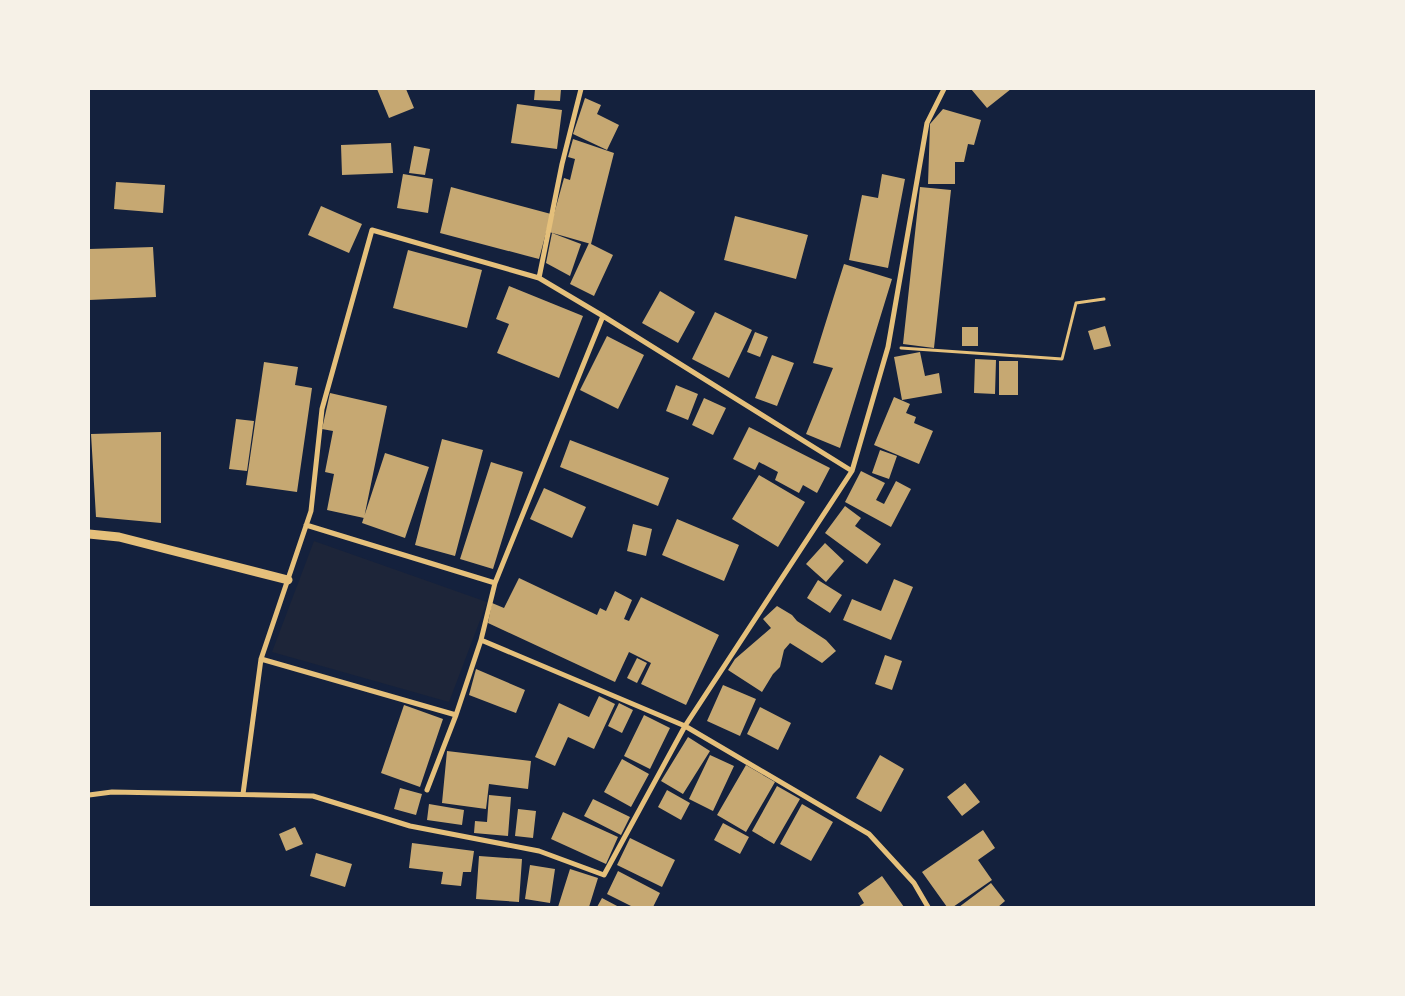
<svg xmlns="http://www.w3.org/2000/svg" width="1405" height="996" font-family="'PT Serif',serif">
  <rect width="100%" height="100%" fill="#14213d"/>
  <!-- green -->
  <path fill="#1d2539" d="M314 541 487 602 449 702 272 652Z"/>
  <!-- building -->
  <path fill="#c6a872" d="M377 89H406L414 108 389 118Z
    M535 89H561L560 101 534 100Z
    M971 89H1011L987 108Z
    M585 98 601 105 597 114 619 125 607 150 573 134Z
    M517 104 562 110 557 149 511 143Z
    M943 109 981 120 974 145 968 144 964 162H955V184H928L930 124Z
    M573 139 614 153 591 244 549 232 564 178 570 180 575 159 568 157Z
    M391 143 393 173 342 175 341 145Z
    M414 146 430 149 425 175 409 173Z
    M403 174 433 179 428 213 397 208Z
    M882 174 905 179 888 268 849 260 862 195 878 198Z
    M116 182 165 185 163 213 114 209Z
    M451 187 551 214 539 259 440 233Z
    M920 187 951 190 934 348 903 344Z
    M321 206 362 224 349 253 308 235Z
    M735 216 808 235 796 279 724 260Z
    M552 233 581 244 570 276 546 263Z
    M589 243 613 255 594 296 570 284Z
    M153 247 156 297 89 300V249Z
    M408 250 482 270 467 328 393 308Z
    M844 264 892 279 840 448 806 434 833 368 813 363Z
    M509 286 583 316 559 378 497 353 509 324 496 319Z
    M660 291 695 312 678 343 642 323Z
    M715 312 752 330 729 378 692 359Z
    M1105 326 1111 346 1094 350 1088 331Z
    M962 327H978V346H962Z
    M755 332 768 337 760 357 747 352Z
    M607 336 644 355 618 409 580 390Z
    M920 352 925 376 939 373 942 393 902 400 894 357Z
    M772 355 794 363 777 406 755 398Z
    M975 359 996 360 995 394 974 393Z
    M999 361H1018V395H999Z
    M264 362 298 367 295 385 312 388 297 492 246 485Z
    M676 385 698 394 688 420 666 411Z
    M330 393 387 406 364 518 327 510 334 474 325 472 333 431 322 429Z
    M894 397 910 404 906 413 916 417 914 423 933 431 919 464 874 445Z
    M704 398 726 408 713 435 692 425Z
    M236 419 254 421 247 471 229 469Z
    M749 427 830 468 817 493 803 485 799 493 775 480 778 472 759 462 755 470 733 459Z
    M161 432V523L96 517 91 434Z
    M442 439 483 450 455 556 415 545Z
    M570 440 669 478 658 506 560 467Z
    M880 450 897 456 889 479 872 473Z
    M385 453 429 467 405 538 362 523Z
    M491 462 523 472 493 569 460 559Z
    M861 471 885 483 876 500 884 504 896 481 911 489 891 527 845 502Z
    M759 475 805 502 778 547 732 519Z
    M544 488 586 507 572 538 530 519Z
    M845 506 861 518 855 526 881 544 867 564 825 533Z
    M677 519 739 545 724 581 662 555Z
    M633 524 652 529 646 556 627 551Z
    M825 543 844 561 826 582 806 564Z
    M519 578 597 615 600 608 606 611 615 591 632 600 624 619 629 621 641 597 719 635 686 705 641 684 651 663 629 652 615 682 488 623 492 603 504 608Z
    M894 579 913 587 891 640 843 620 852 599 881 611Z
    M818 580 842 595 830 613 807 598Z
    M777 606 792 615 797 621 826 640 836 651 822 663 790 643 784 650 780 667 773 674 762 692 728 670 735 659 771 628 763 619Z
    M885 655 902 661 892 690 875 684Z
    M637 658 647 663 637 683 627 678Z
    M476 669 525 690 516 713 469 695Z
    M723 685 756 699 740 736 707 721Z
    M599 696 615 704 594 749 568 737 555 766 535 757 559 703 589 717Z
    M619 703 633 710 622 733 608 726Z
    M404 705 443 719 420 787 381 773Z
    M760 707 791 723 778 750 747 734Z
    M644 715 670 728 650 769 624 756Z
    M688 737 710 751 683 794 661 781Z
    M447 751 531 761 528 789 489 784 486 809 442 803Z
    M710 755 734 766 713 811 689 799Z
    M880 755 904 769 881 812 856 798Z
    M622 759 649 774 631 807 604 792Z
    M746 765 775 782 746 832 717 815Z
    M965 783 980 802 962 816 947 797Z
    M777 786 800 799 774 844 752 831Z
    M400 788 422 794 416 815 394 809Z
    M667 790 690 803 681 820 658 807Z
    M489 795 511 797 508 836 474 833 475 821 487 822Z
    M593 799 630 817 621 835 584 816Z
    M429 804 464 810 462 825 427 820Z
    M802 804 833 822 811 861 780 844Z
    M518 809 536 811 533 838 515 836Z
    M563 812 618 837 606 864 551 839Z
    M723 823 749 837 740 854 714 840Z
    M295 827 303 844 286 851 279 834Z
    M983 830 995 848 978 860 992 880 953 907H947L922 872Z
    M630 838 675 860 662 887 617 865Z
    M412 843 474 851 471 872H463L461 886 441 884 443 872 409 868Z
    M316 853 352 864 345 887 310 876Z
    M479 856 522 859 519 902 476 899Z
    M530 865 555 869 550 903 525 899Z
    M570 869 598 878 589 907H558Z
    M618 871 660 893 653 907H633L607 894Z
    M882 876 904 907H858L864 903 858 893Z
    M991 883 1005 901 998 907H959Z
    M602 898 619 907H597Z"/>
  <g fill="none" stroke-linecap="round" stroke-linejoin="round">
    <!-- path -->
    <path stroke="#e5c07b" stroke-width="3" d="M901 348 1062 359 1076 303 1104 299"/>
    <!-- minor -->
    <path stroke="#e5c07b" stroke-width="5" d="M539 278 562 164 581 89
      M306 525 495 583
      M481 640 685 726 869 834 914 883 928 907
      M261 659 456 715
      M427 790 456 715 481 640 495 583 603 316
      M243 794 261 659 311 511 322 409 372 230 539 278 603 316 852 471
      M89 795 112 792 313 796 410 826 539 851 604 875 685 726 852 471 888 347 927 123 944 89"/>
    <!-- tertiary -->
    <path stroke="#e5c07b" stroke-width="9" d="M89 534 119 537 288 580"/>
  </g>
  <!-- border -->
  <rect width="1405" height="996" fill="none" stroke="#f6f1e7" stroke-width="180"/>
</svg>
